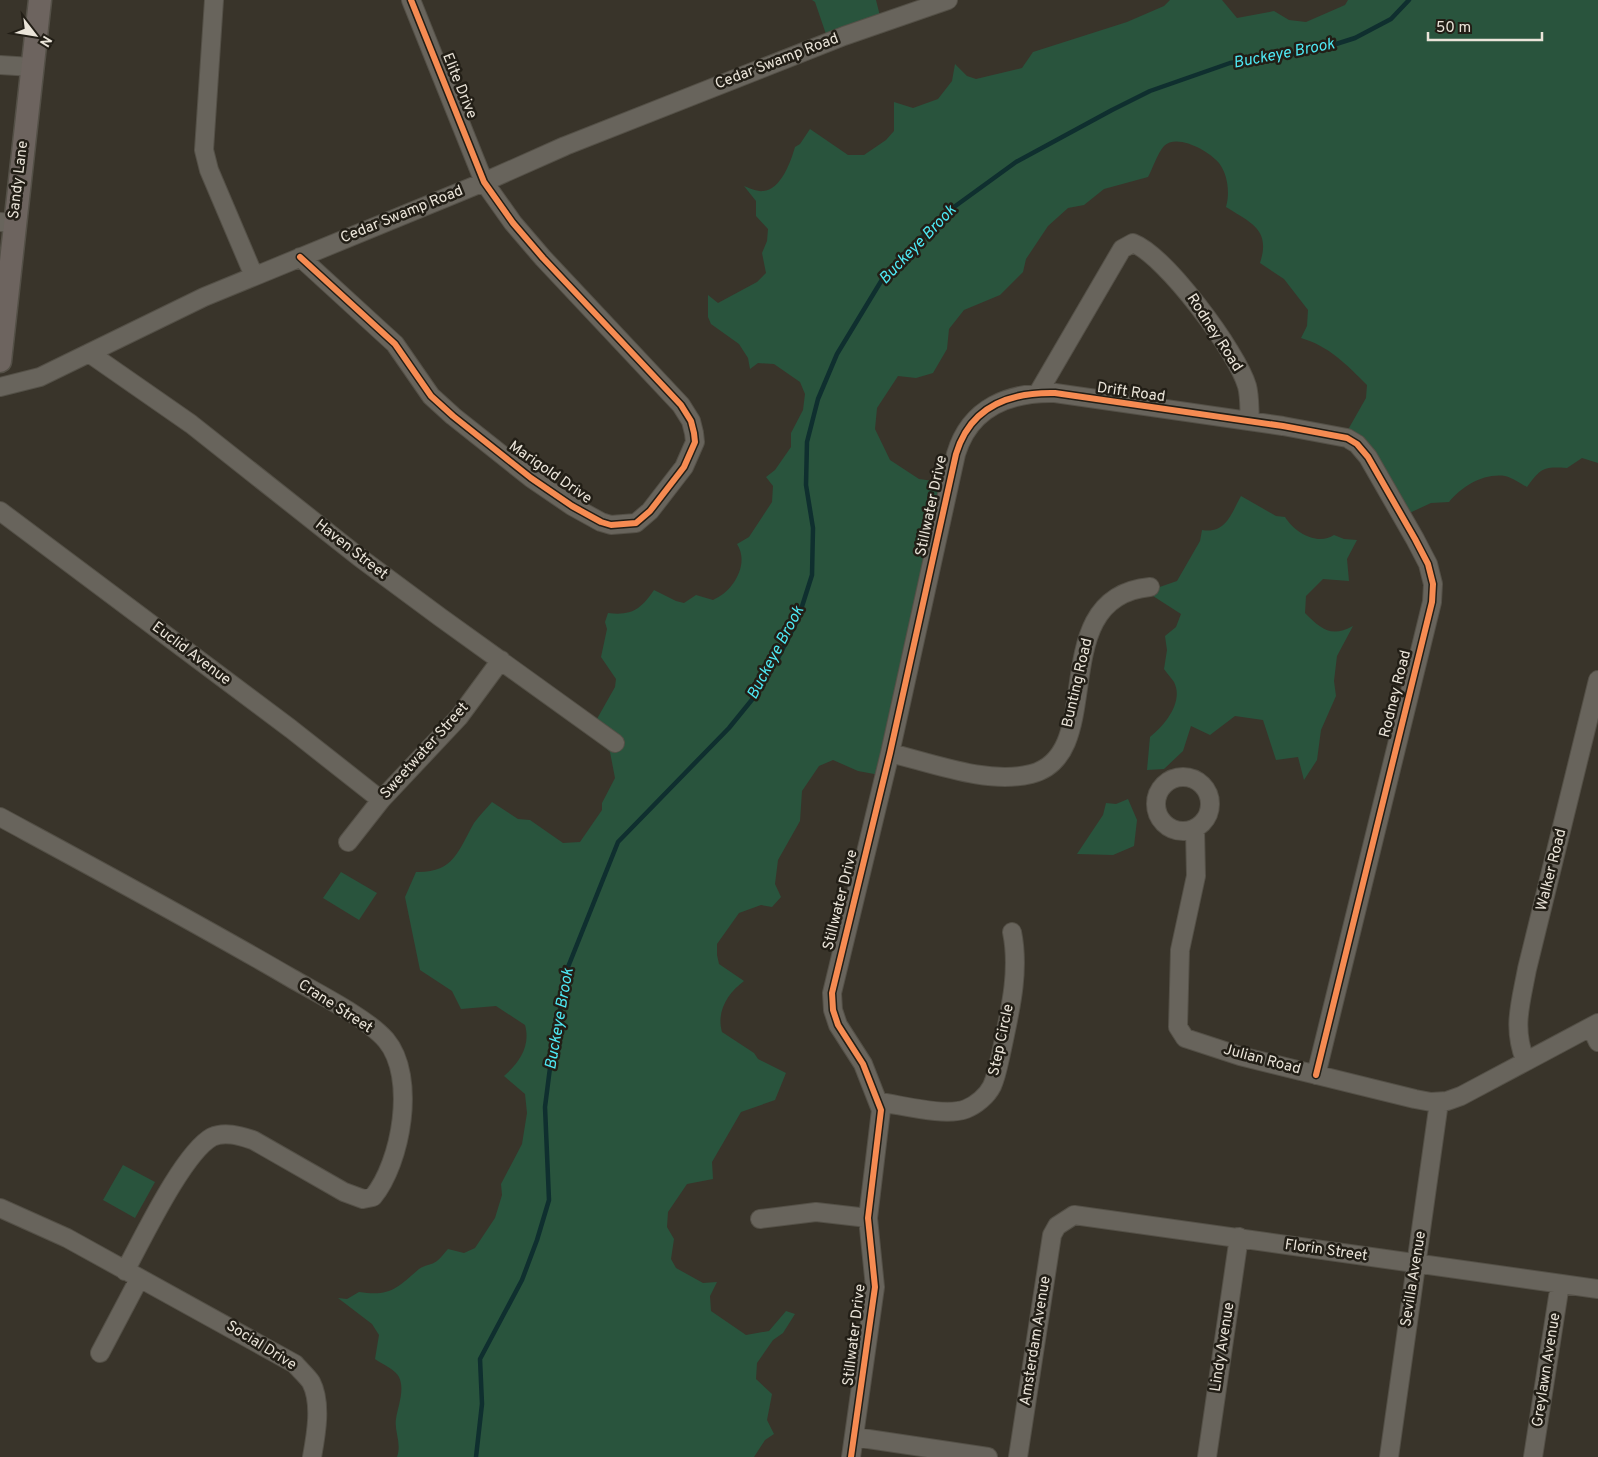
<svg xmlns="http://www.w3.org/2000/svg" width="1598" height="1457" font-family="Overpass,sans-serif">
  <rect width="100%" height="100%" fill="#39342a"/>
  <!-- green -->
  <path fill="#29543d" d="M812 0H876L882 24 828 40 815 2Z
    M1170 0H1222L1237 18 1274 11 1289 20 1306 22 1345 5 1348 0H1598V463L1582 458 1567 468C1543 466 1541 468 1527 487 1521 484 1513 478 1505 476 1484 473 1462 486 1449 502L1431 503 1403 516 1345 435 1366 398 1367 385C1347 365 1329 346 1301 338L1307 326 1308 310 1284 279 1260 263C1271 229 1251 223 1226 207 1230 193 1228 175 1219 163 1209 151 1177 133 1164 146 1157 154 1153 168 1148 177L1104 189 1084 205 1068 208 1048 226 1026 259 1023 272 1000 295 964 310 949 329 947 349 933 373 916 378 898 376 877 408 875 429 890 460 919 479 948 483 885 776 858 771 833 760 819 766 802 791 800 821 778 860 775 884 781 897 772 907 761 905 739 913 717 944V955L719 964 744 981C728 993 716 1011 722 1032L754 1053 758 1059 786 1073 775 1100 741 1112 712 1162 713 1179 687 1184 668 1212 667 1227 674 1239 671 1259 676 1268 703 1283 717 1282 710 1296 711 1311 746 1335 769 1331 786 1311 795 1314 783 1333 773 1340 757 1363 756 1379 772 1394 767 1420 774 1434 765 1440 754 1457H397C402 1443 394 1431 396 1419 398 1406 405 1390 399 1377 396 1370 382 1364 375 1359L379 1335 372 1324 338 1298 347 1299 359 1292C390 1297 397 1288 419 1269 424 1265 432 1265 437 1261 441 1258 445 1252 448 1249L464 1253 475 1248 495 1218 502 1195 501 1184 522 1144 527 1113 525 1094 504 1076C519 1063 531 1046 525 1025L496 1006 461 1009 452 991 420 970 405 897 416 872C454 873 458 851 474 823 479 816 486 809 492 802L518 819 530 820 563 843 580 842 602 810V803L615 778 610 752 589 733 615 687 616 679 601 657 607 629 605 622 608 613C632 616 641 609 654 590L676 601 684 603 696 595 713 600C733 592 750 564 737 544L749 537 772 502 773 486 766 477 775 470 791 447V433L803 410 805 394 800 382 774 364 758 363 750 369 748 358 739 344 711 324 708 317V295L718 303 757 282 766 273 762 253 767 241 768 229 756 216V201L744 186C749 188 758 192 763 191 781 190 791 161 795 147L800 144 810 129 848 155H864L886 140 894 131V102L913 108 938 99 952 81 955 64 967 76 976 79 1022 68 1033 52 1127 22 1164 6Z
    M1241 496 1276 516 1285 517C1295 533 1318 546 1334 535L1344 539 1357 540 1347 559 1349 581 1323 579 1306 596 1305 613C1321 629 1331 638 1353 626L1337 656 1334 681 1336 696 1321 730 1317 760 1304 780 1298 757 1276 760 1263 720 1235 716 1210 735 1191 726 1183 751 1164 769 1147 770 1150 737C1165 725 1184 702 1174 682 1171 678 1167 673 1164 669L1167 650 1165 636 1176 627 1181 614 1153 596 1151 590 1177 581 1200 541 1202 530C1226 534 1231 514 1241 496Z
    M1128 799 1137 820 1134 846 1113 855 1077 854 1103 815 1106 803 1116 804Z
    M341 872 377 893 359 920 323 898Z
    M123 1165 155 1182 135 1218 103 1200Z"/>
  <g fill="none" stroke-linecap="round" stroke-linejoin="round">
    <!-- stream -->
    <path stroke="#0f2f2f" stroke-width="4.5" d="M476 1457 482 1404 480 1359 522 1280 537 1240 549 1200 545 1107 551 1060 568 967 618 842 729 728 755 696 778 658 798 619 812 575 813 528 806 485 807 442 818 399 837 354 883 278 943 215 1016 162 1112 110 1150 91 1230 63 1314 51 1355 38 1391 19 1409 0"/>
    <defs>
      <path id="minor" d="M214 0 204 150 209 170 254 276
        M0 65 32 67
        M0 222 14 223
        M300 257 395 344 431 396 453 416 531 478 572 506 601 522 611 525 636 523 650 511 684 467 695 442 694 433 691 421 681 405 543 258 513 223 484 182 411 0
        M89 353 191 424 359 557 440 617 615 743
        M0 387 40 377 204 297 484 182 565 146 844 36 948 0
        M1038 393 1122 249 1133 243C1166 256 1237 352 1247 386 1250 397 1249 410 1250 421
        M0 511 291 729 381 800
        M890 753C932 763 988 785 1031 774 1110 755 1042 597 1150 587
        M1156 804a27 27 0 1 1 54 0a27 27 0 1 1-54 0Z
        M0 817C98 870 195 922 291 978 317 993 367 1018 386 1040 417 1077 401 1163 373 1197L363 1199 344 1192 253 1140C240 1136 225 1131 212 1137 183 1153 142 1240 125 1271
        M1195 829 1196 876 1180 950 1178 1027 1185 1038 1240 1056 1415 1099 1431 1102 1447 1101 1461 1096 1598 1023
        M348 842 381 800 459 717 501 660
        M1591 1027 1598 1042
        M1525 1060C1512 1027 1521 1002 1527 969L1598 680
        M879 1102C902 1105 945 1117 966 1109 976 1105 987 1096 992 1086 997 1075 999 1062 1002 1049 1010 1011 1020 971 1012 932
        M0 1208 67 1238 295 1364C300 1370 307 1376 311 1382 322 1403 316 1435 312 1457
        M760 1219 816 1212 868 1218
        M100 1353 139 1279
        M855 1437 988 1457
        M851 1457 875 1287 868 1218 881 1110 863 1064 838 1025 833 1010 832 993 890 753 956 454C970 407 1009 392 1055 393L1283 426 1347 438 1357 444 1368 457 1415 539 1428 564 1433 584 1432 602 1316 1075
        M1018 1457 1052 1235 1057 1226 1074 1215 1598 1289
        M1207 1457 1239 1237
        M1389 1457 1439 1102
        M1533 1457 1560 1284"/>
      <path id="major" d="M0 361 40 0"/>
    </defs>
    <!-- minor casing -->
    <use href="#minor" stroke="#545047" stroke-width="20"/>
    <!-- major casing -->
    <use href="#major" stroke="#545047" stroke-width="25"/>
    <!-- minor -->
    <use href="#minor" stroke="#68645c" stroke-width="18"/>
    <!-- major -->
    <use href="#major" stroke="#6d645f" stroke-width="22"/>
    <defs>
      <path id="cycleway" d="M300 257 395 344 431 396 453 416 531 478 572 506 601 522 611 525 636 523 650 511 684 467 695 442 694 433 691 421 681 405 543 258 513 223 484 182 411 0
        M851 1457 875 1287 868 1218 881 1110 863 1064 838 1025 833 1010 832 993 890 753 956 454C970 407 1009 392 1055 393L1283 426 1347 438 1357 444 1368 457 1415 539 1428 564 1433 584 1432 602 1316 1075"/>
    </defs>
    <!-- cycleway casing -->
    <use href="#cycleway" stroke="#221e16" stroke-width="9"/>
    <!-- cycleway -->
    <use href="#cycleway" stroke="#f68b52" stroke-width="6"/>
  </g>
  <g text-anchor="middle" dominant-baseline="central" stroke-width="5" stroke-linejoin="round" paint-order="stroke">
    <!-- street labels -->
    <g font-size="15" fill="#eae4d9" stroke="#221e16">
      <text transform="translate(777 62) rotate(-21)">Cedar Swamp Road</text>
      <text transform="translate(459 86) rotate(68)">Elite Drive</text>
      <text transform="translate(19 180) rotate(-83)">Sandy Lane</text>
      <text transform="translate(402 215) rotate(-22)">Cedar Swamp Road</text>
      <text transform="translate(1214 333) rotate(57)">Rodney Road</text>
      <text transform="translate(1131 393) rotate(8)">Drift Road</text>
      <text transform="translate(550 473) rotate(35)">Marigold Drive</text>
      <text transform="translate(932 506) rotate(-78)">Stillwater Drive</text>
      <text transform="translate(351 550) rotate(38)">Haven Street</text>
      <text transform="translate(191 654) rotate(37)">Euclid Avenue</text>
      <text transform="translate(1078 683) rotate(-77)">Bunting Road</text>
      <text transform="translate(1396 694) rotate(-76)">Rodney Road</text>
      <text transform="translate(425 751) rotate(-48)">Sweetwater Street</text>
      <text transform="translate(1552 870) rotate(-76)">Walker Road</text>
      <text transform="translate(841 900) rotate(-76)">Stillwater Drive</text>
      <text transform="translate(335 1007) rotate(33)">Crane Street</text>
      <text transform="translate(1002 1040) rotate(-78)">Step Circle</text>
      <text transform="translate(1262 1060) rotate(15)">Julian Road</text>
      <text transform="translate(1326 1251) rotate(8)">Florin Street</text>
      <text transform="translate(1414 1279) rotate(-81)">Sevilla Avenue</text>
      <text transform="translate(855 1335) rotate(-83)">Stillwater Drive</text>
      <text transform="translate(1036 1341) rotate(-81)">Amsterdam Avenue</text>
      <text transform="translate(261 1346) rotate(32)">Social Drive</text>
      <text transform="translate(1223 1347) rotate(-81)">Lindy Avenue</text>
      <text transform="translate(1547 1370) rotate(-81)">Greylawn Avenue</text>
    </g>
    <!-- water labels -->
    <g font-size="16" font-style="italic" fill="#4ee8f3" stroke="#221e16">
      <text transform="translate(1284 54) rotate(-11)">Buckeye Brook</text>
      <text transform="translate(918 245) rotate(-46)">Buckeye Brook</text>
      <text transform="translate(776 653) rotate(-62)">Buckeye Brook</text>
      <text transform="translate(560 1019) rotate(-80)">Buckeye Brook</text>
    </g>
  </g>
  <!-- north arrow -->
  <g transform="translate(35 35) rotate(121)" stroke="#221e16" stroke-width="4" paint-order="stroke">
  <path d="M0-4L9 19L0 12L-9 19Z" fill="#eae4d9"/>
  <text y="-8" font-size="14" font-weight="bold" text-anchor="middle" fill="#eae4d9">N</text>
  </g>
  <!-- scale -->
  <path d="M1428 32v8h114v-8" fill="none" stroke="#eae4d9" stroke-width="2.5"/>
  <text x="1436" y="32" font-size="15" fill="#eae4d9" stroke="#221e16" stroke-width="4" paint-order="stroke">50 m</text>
</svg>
